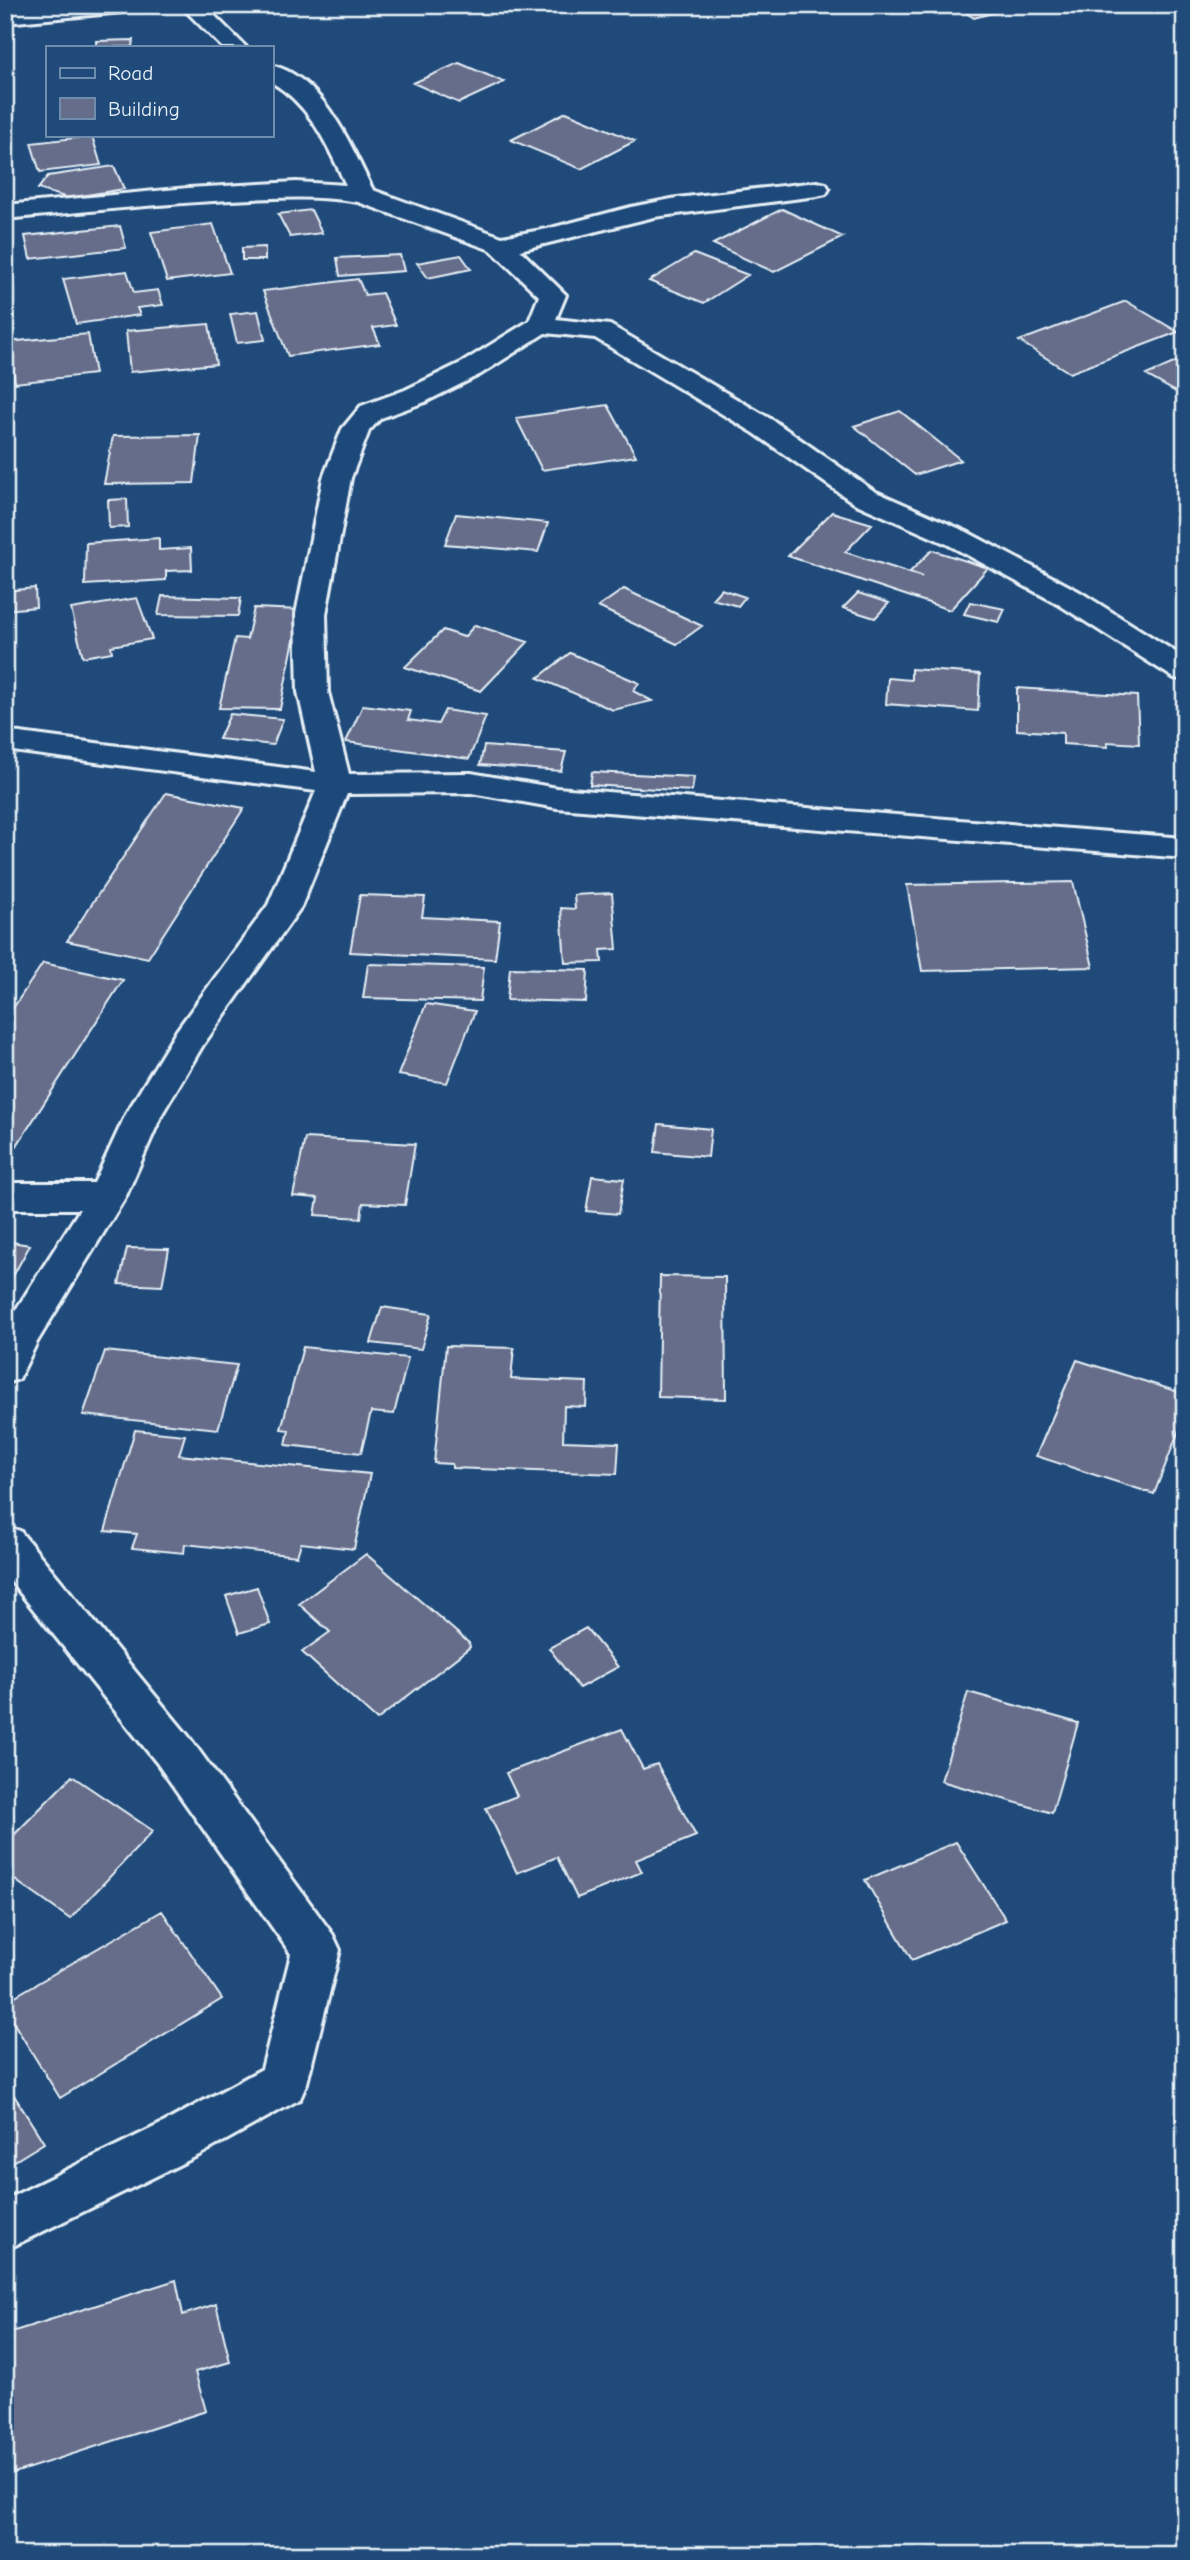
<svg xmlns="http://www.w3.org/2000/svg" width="1190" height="2560" font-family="'Comic Neue',sans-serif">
  <rect width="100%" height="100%" fill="#1f4a7a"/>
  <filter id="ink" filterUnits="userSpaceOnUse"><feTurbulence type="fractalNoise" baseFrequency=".0143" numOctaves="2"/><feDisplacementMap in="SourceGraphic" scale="14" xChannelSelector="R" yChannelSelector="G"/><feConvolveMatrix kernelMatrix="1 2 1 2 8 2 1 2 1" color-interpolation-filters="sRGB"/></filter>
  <g filter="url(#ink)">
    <!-- building -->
    <path fill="#666d8a" stroke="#e8f1f8" stroke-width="2" d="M954 5H990L1000 11 974 18Z
      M133 40 132 47H96V41Z
      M459 63 504 82 459 103 413 83Z
      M11 75 13 101 5 102V76Z
      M566 112 635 141 581 169 511 140Z
      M92 136 101 165 40 172 31 143Z
      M114 166 124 189 68 198 38 189 48 176Z
      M782 209 843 237 774 272 713 244Z
      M311 210 322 233 290 237 278 214Z
      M213 224 230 273 167 281 151 232Z
      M120 226 126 248 30 259 25 236Z
      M265 247V260H242V248Z
      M694 254 748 275 704 303 649 281Z
      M400 255 404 271 340 276 337 258Z
      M461 255 471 269 428 278 417 263Z
      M127 271 134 293 158 290 163 305 137 308 140 315 76 324 63 279Z
      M358 279 365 295 382 293 396 325 373 328 380 344 288 356 263 291Z
      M1126 301 1178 332 1070 373 1019 341Z
      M258 311 265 340 237 343 230 314Z
      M209 324 216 364 130 372 126 331Z
      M88 334 95 374 15 383 8 342Z
      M1185 358V397L1146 375Z
      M608 405 636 456 542 470 516 418Z
      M900 411 961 460 915 475 854 426Z
      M200 435 194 483 104 484 113 436Z
      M127 499 128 527 109 528 108 500Z
      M832 512 872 524 845 552 922 577 910 572 932 550 988 568 950 610 788 556Z
      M456 514 548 523 538 552 445 544Z
      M159 538V550L191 548 192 570 166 571V580L85 585 86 543Z
      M35 588 36 607 5 610V591Z
      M624 589 702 626 677 644 598 607Z
      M721 589 745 597 738 606 712 599Z
      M858 593 889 603 875 618 843 608Z
      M162 596 241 598 238 616 158 615Z
      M137 598 152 639 111 646 112 652 83 657 71 609Z
      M970 602 1005 609 999 622 964 614Z
      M254 608 300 610 280 709 219 708 235 638 247 639Z
      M475 625 528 642 481 691 405 667 443 630 464 637Z
      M570 653 639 683 633 691 652 701 613 710 538 678Z
      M911 669 980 674 978 711 886 704 888 678 911 680Z
      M1017 688 1137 696 1139 744 1107 742 1108 747 1063 744V733L1017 730Z
      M363 705 411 711 408 720 438 724 445 710 486 716 469 759 346 742Z
      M230 714 283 719 273 745 219 739Z
      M484 746 566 752 561 771 480 765Z
      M592 772 694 777 692 791 590 785Z
      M166 793 244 808 148 958 67 941Z
      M1073 882 1093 967 922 971 907 885Z
      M612 893 617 949 601 950 602 962 565 963 561 908 575 909 574 895Z
      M360 895 425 897 422 917 500 921 495 959 350 952Z
      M43 963 123 980 14 1150 5 1148V1020Z
      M368 964 484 967 480 1001 363 998Z
      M510 968 588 970 586 1002 507 1000Z
      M426 1004 475 1011 447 1083 398 1075Z
      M659 1124 711 1129 708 1157 655 1152Z
      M305 1138 415 1144 405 1205 363 1203 361 1218 315 1215 318 1198 293 1196Z
      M592 1176 624 1179 618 1214 586 1211Z
      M5 1241 30 1245 7 1287H5Z
      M127 1248 169 1249 162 1286 119 1284Z
      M660 1276 725 1277 726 1399 658 1397Z
      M382 1307 431 1314 421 1349 371 1343Z
      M446 1346 514 1348 511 1379 587 1382 586 1407 564 1406 563 1441 619 1443 617 1474 452 1468V1464L434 1463Z
      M303 1347 408 1358 394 1414 371 1412 361 1453 286 1445 289 1430 281 1429Z
      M105 1351 237 1365 218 1429 83 1415Z
      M1077 1360 1185 1394V1415L1154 1494 1036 1456Z
      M135 1430 185 1435 179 1455 370 1474 354 1549 301 1543 297 1556 185 1544 184 1553 132 1548 137 1534 105 1531Z
      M366 1554 469 1643 470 1647 377 1720 302 1652 330 1632 299 1604Z
      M257 1587 270 1624 239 1633 226 1596Z
      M586 1628 618 1667 579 1688 549 1648Z
      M968 1692 1078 1723 1052 1813 941 1781Z
      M622 1729 643 1769 657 1764 696 1836 636 1860 642 1872 577 1898 557 1857 517 1873 486 1808 517 1796 506 1773Z
      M72 1776 153 1831 70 1919 5 1873V1844Z
      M956 1842 1006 1920 912 1960 865 1880Z
      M162 1911 222 1999 60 2098 5 2009V2002Z
      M5 2081 44 2143 5 2167Z
      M176 2280 183 2315 216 2304 230 2362 195 2372 206 2411 5 2476V2334Z"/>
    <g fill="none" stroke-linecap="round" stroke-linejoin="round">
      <defs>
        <path id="minor" d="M49 5H134L131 10 123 12 5 23V9Z
          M180 5H204L246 47H222Z
          M271 65C324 78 351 146 373 190L502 237 547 229 631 207 677 198 817 182 826 184 829 189 826 194 817 196 654 217 520 250 566 295 556 319 610 325 774 421 874 491 967 532 1080 592 1185 658V680L1174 678 1058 604 947 544 854 503 754 433 595 338 545 333 481 374 425 402 381 418 369 431 351 478 326 614 328 692 349 774 471 773 557 788 1185 838V858L557 808 471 793 347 794 301 907 203 1045 162 1114 126 1196 37 1342 19 1379 5 1383V1327L80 1209H5V1183H94L126 1114 177 1030 268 905 316 791 5 750V731L316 772 298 692 296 614 323 478 342 429 361 406 405 390 463 362 529 321 539 296 491 250 358 202C315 195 273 198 230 200 155 204 80 212 5 219V205L188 188 296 182 346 185C327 145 311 105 271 82Z
          M5 1526 20 1531 189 1737 333 1935 340 1950 307 2083 300 2099 201 2154 5 2250V2200L165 2122 262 2069 291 1954 157 1763 5 1574Z"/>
      </defs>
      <!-- minor casing -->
      <use href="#minor" stroke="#e8f1f8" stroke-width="6"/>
      <!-- minor -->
      <use href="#minor" fill="#1f4a7a" fill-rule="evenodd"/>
    </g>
  </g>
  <!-- margin -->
  <rect width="1190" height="2560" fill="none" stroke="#1f4a7a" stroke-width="28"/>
  <rect x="14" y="14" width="1162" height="2532" fill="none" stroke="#e8f1f8" stroke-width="2.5" filter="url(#ink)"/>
  <!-- legend -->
  <rect x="46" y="46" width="228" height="91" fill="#1f4a7a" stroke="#6f8dac" stroke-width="2"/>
  <rect x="60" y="68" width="35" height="10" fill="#1f4a7a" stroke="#6f8dac" stroke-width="2"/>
  <text x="108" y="80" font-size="21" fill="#e8f1f8">Road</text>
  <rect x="60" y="98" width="35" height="21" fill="#666d8a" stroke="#6f8dac" stroke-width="2"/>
  <text x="108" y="116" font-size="21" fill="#e8f1f8">Building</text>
</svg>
